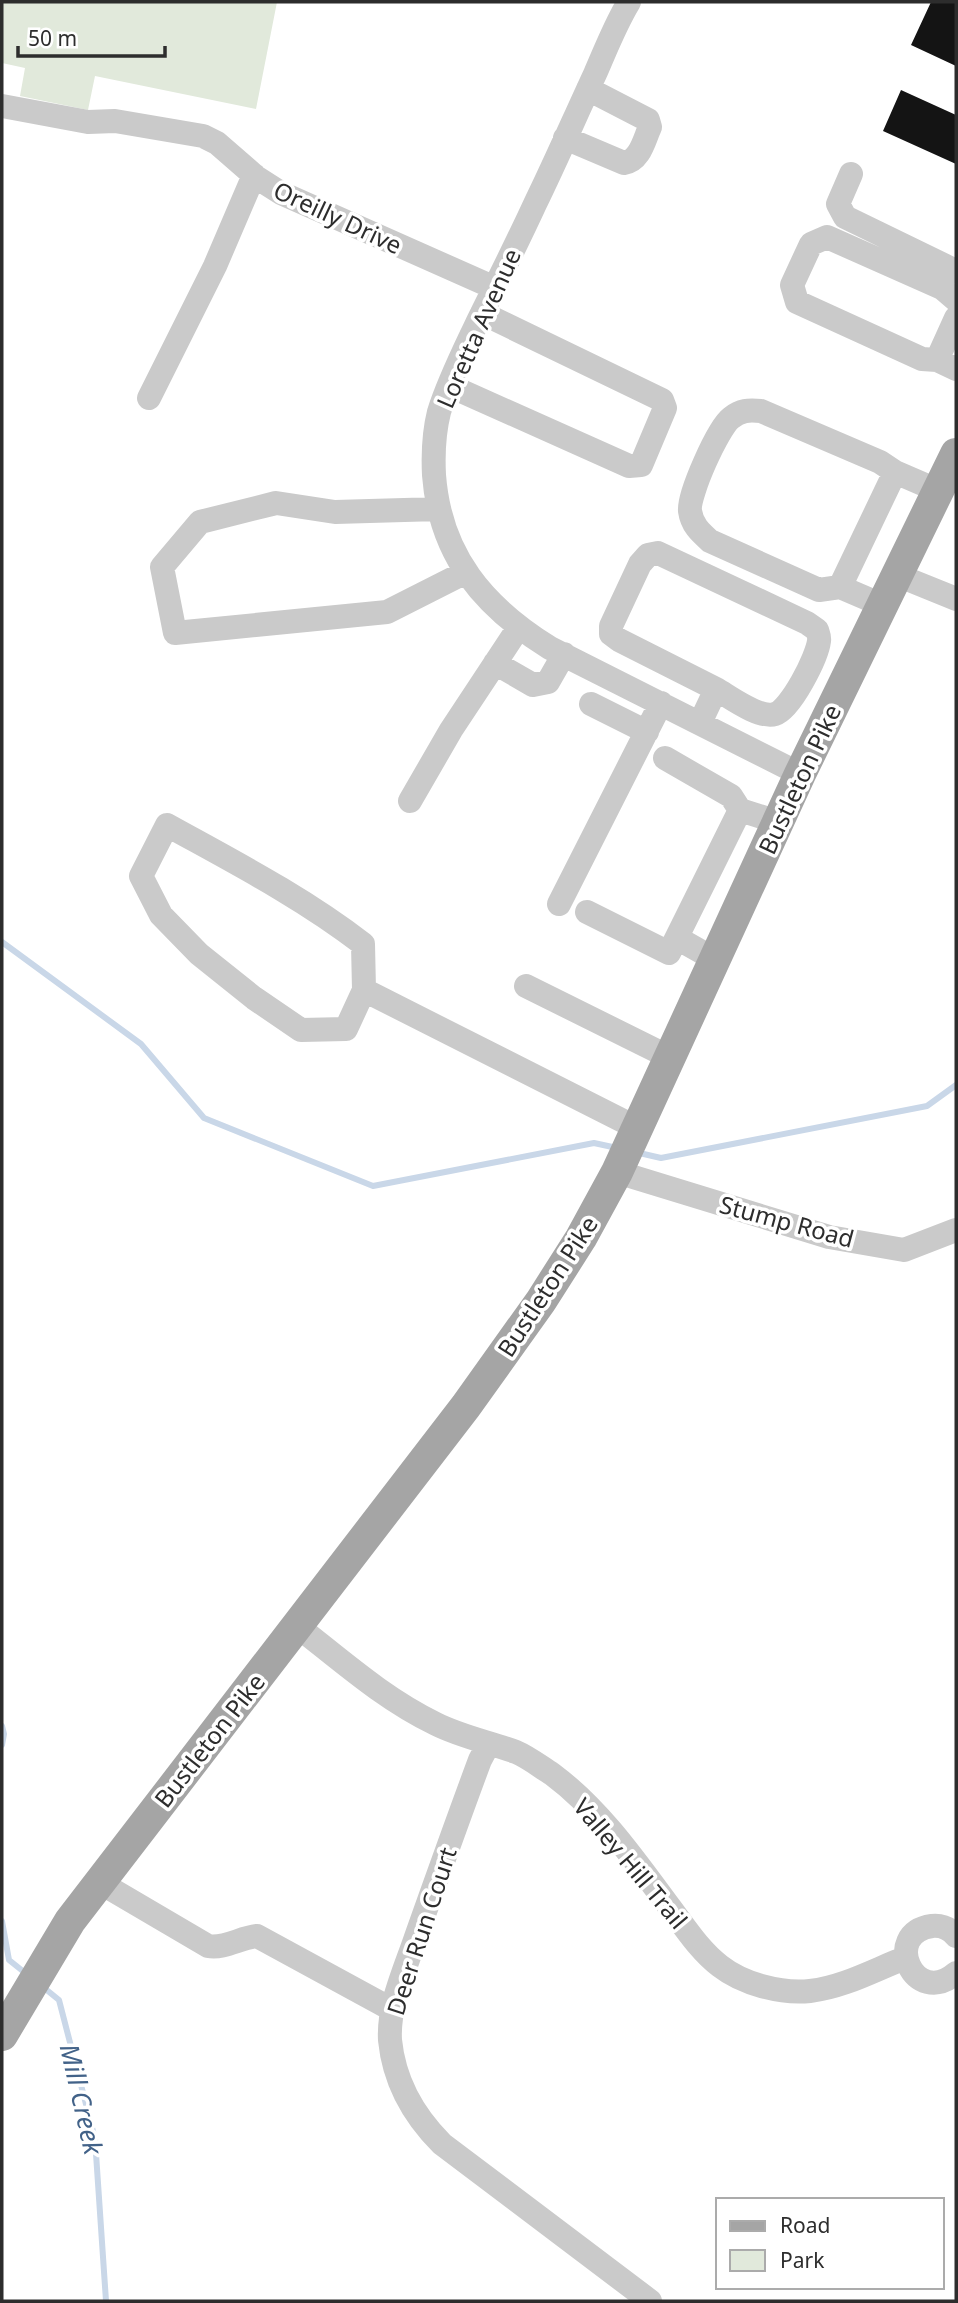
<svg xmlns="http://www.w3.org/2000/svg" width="958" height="2303" font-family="'Noto Sans',sans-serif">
  <rect width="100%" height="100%" fill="#fff"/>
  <!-- green -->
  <path fill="#e1e9db" d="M2 2H277L256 109 95 76 88 110 20 96 25 68 2 63Z"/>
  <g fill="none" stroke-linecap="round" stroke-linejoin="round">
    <!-- stream -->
    <path stroke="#c9d7e8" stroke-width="6" d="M2 942 141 1044 204 1118 373 1186 594 1143 617 1148
      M635 1152 661 1158 927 1106 956 1085
      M2 1726 4 1734 2 1745
      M2 1921 9 1960 29 1976
      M43 1987 59 2000 95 2139 106 2301"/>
  </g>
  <!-- building -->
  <path fill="#141414" d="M931 2H956V66L911 45Z
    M901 90 956 115V164L883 131Z"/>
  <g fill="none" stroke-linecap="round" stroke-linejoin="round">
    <!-- minor -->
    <path stroke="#cacaca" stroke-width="24" d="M629 2C615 25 606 49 595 74 575 117 556 161 535 204 517 243 498 281 479 319 465 349 449 380 439 412 434 432 433 455 434 475 440 556 484 607 550 648L800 774
      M2 106 88 122 115 121 203 136 217 143 256 177 281 193 495 288
      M565 138 624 163C640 161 644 140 650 127L648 120 588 89
      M851 174 838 204 845 217 956 271
      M956 300 942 288 827 237 811 244 792 285 797 302 922 359 937 360 956 369
      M937 360 956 318
      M450 386 629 466 641 465 665 408 662 400 482 313
      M149 398 215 266 254 175
      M439 509 335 512 276 503 200 522 162 567 175 633 387 612 466 572
      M897 575 956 599
      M840 587 819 590 710 541C700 532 692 525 690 511 688 495 718 428 731 418 741 410 748 410 761 411L880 462 895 472
      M882 605 840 587 895 472 939 491
      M495 663 533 685 548 682 564 654
      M591 704 647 732
      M700 723 716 689C730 697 759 719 775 714 791 709 817 657 819 641 820 638 818 633 817 630L807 623 658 553 648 555 640 564 611 626V634L619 640 716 689
      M665 758 731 796 740 810 778 822
      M410 801 451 730 519 627
      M559 904 661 703
      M587 912 669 953 740 810
      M677 938 714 959
      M526 986 669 1057
      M364 990 346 1029 301 1030 254 998 199 954 161 915 141 876 167 825C234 862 302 897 363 944L364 990 637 1128
      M617 1172 829 1237 904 1250 956 1230
      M297 1626C342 1661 384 1699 436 1724 462 1737 489 1742 516 1752 528 1757 541 1767 552 1774 599 1809 634 1859 668 1905 684 1926 699 1950 720 1966 743 1984 781 1994 810 1991 844 1987 874 1970 905 1958
      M488 1745 480 1760C458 1819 437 1878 416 1937 405 1970 388 2005 390 2040 394 2081 413 2115 442 2144L650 2301
      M99 1882 208 1946C224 1949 240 1938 257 1936L391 2009
      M956 1936C950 1929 942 1925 932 1926 881 1933 914 2009 956 1973"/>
    <!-- major -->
    <path stroke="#a5a5a5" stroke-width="32" d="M2 2035 70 1921 466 1406 541 1301 581 1238 617 1172 800 774 956 454"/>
  </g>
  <g text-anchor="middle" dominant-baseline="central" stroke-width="7" stroke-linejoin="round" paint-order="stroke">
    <!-- street labels -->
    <g font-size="24" fill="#2d2d2d" stroke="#fff">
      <text transform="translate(338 217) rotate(25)">Oreilly Drive</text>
      <text transform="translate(478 328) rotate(-66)">Loretta Avenue</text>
      <text transform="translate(799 779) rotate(-65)">Bustleton Pike</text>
      <text transform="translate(787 1221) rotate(15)">Stump Road</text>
      <text transform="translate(547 1286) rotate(-57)">Bustleton Pike</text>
      <text transform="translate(209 1740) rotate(-52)">Bustleton Pike</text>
      <text transform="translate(631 1863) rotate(50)">Valley Hill Trail</text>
      <text transform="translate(421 1931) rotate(-72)">Deer Run Court</text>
    </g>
    <!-- water labels -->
    <g font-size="26" font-style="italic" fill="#426288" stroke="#fff">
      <text transform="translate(82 2099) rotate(77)">Mill Creek</text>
    </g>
  </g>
  <!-- border -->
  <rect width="958" height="2303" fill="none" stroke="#2d2d2d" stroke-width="7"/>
  <!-- legend -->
  <rect x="716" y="2198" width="228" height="91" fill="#ffffff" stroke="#ababab" stroke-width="2"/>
  <rect x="730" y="2221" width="35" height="10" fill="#a5a5a5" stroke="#ababab" stroke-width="2"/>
  <text x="780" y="2233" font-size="21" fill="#2d2d2d">Road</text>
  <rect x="730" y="2250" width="35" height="21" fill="#e1e9db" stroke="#ababab" stroke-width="2"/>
  <text x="780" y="2268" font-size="21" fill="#2d2d2d">Park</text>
  <!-- scale -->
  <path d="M18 46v10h147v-10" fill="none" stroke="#2d2d2d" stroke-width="3.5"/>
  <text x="28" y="46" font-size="21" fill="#2d2d2d" stroke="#ffffff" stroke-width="5" paint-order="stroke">50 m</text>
</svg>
